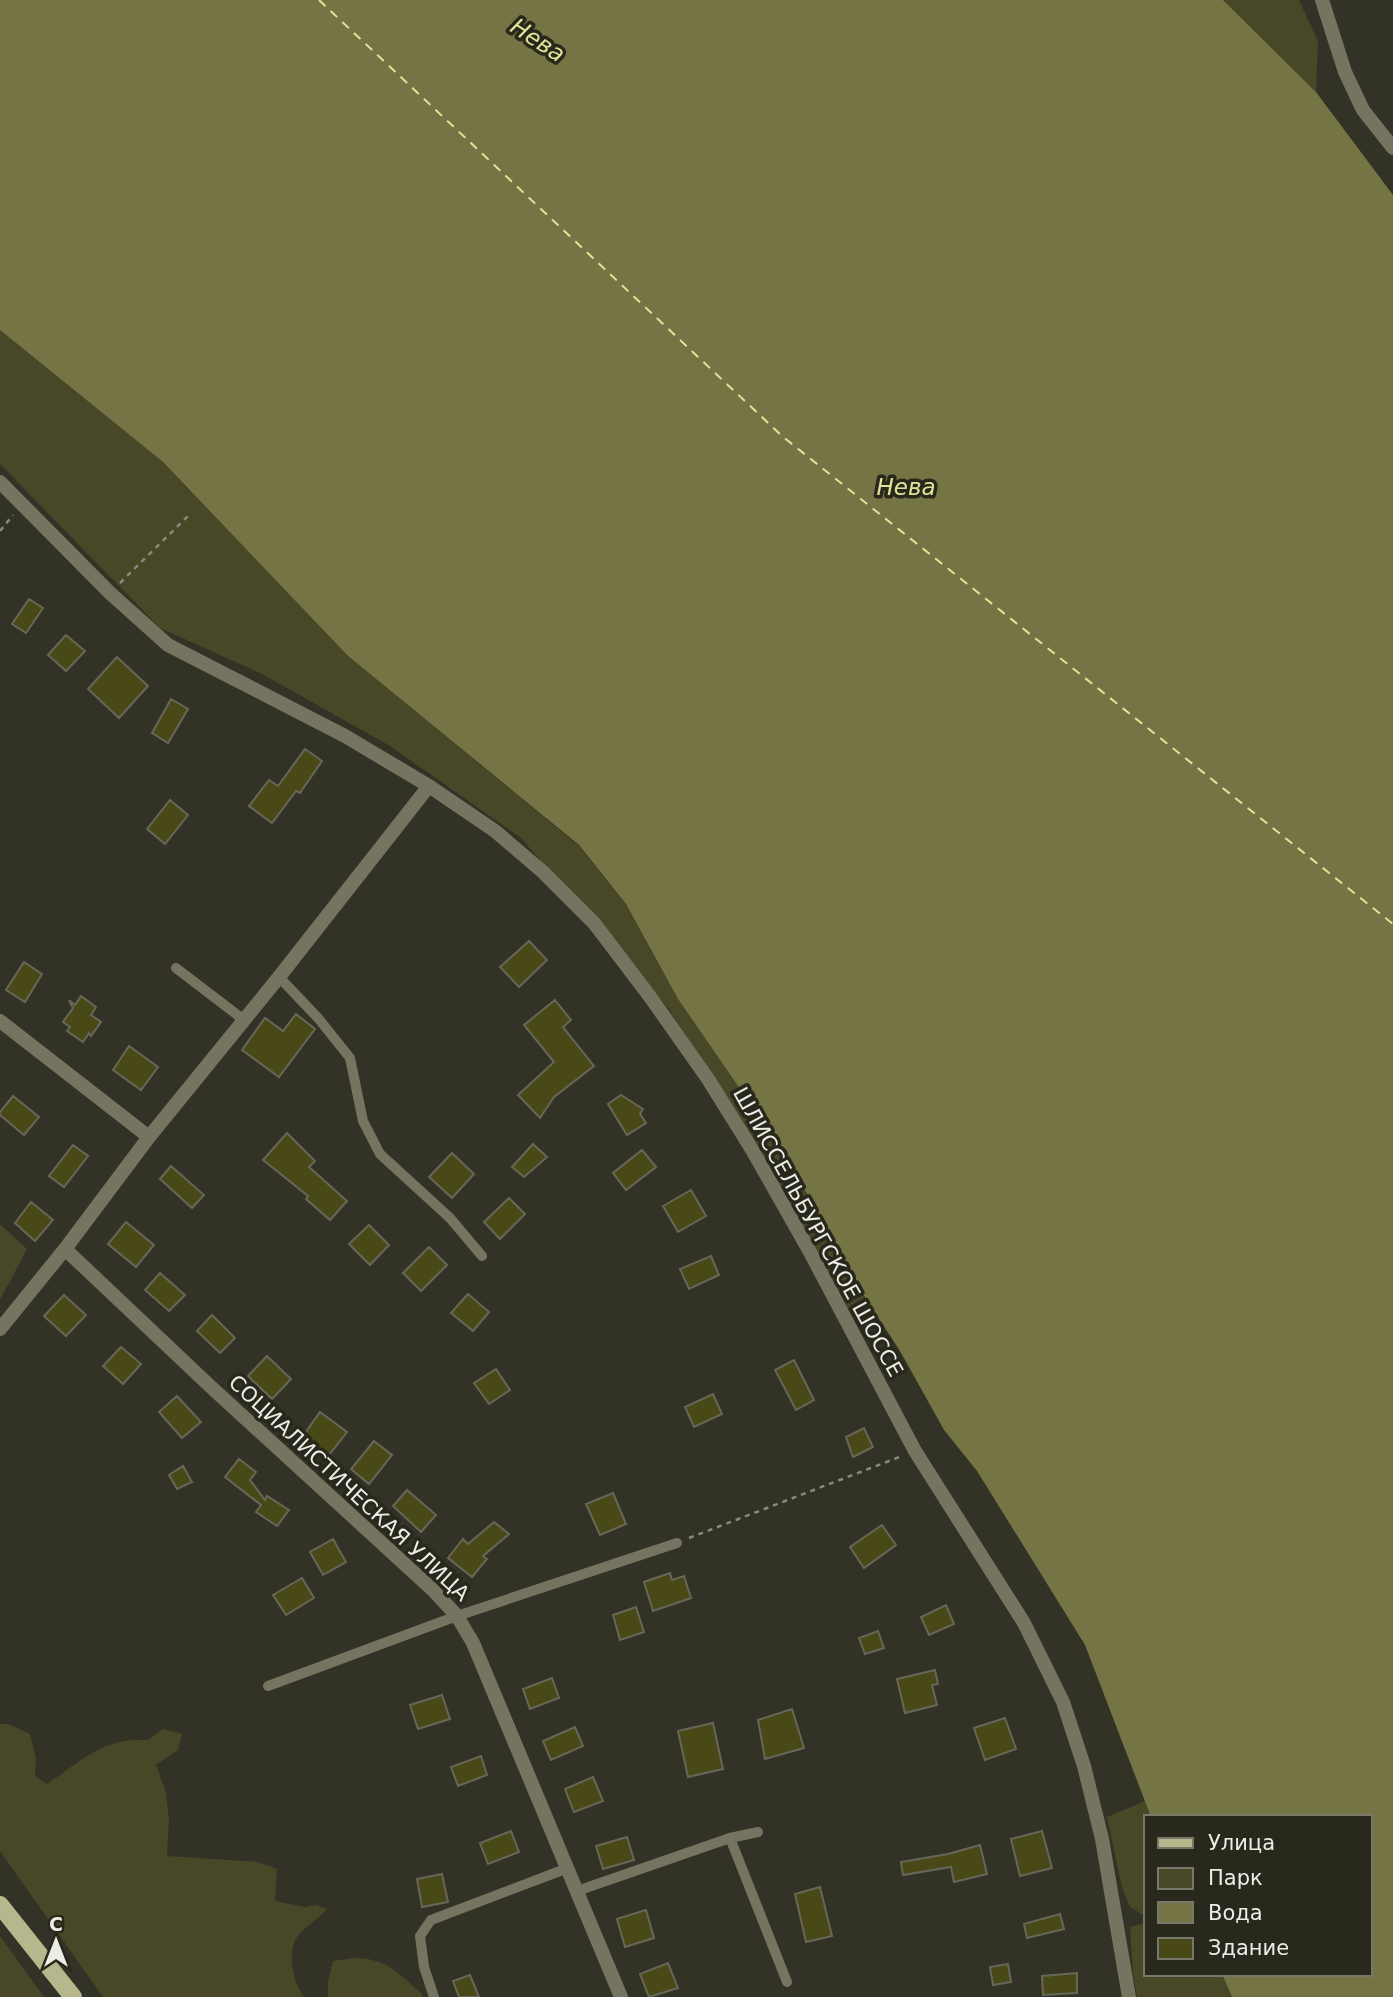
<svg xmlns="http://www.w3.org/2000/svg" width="1393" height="1997" font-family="'DejaVu Sans',sans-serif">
  <rect width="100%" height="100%" fill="#323226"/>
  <!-- green -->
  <path fill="#484727" d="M1223 0H1299L1318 41 1316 92Z
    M0 330 163 462 348 656 579 846 626 904 678 999 791 1163 844 1265 871 1308 868 1315 858 1322 830 1282 669 1009 521 838 390 746 262 674 160 628 0 464Z
    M0 1224 27 1249 0 1300Z
    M0 1724H8L30 1734 36 1759 35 1776 47 1784C81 1761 104 1737 148 1740L163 1729 182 1734 178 1750 156 1765 166 1792 169 1821 167 1856 258 1862 277 1869 275 1901 305 1907 316 1905 327 1909C318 1919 305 1927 297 1937 287 1953 293 1984 304 1997H103L0 1851Z
    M1145 1801 1151 1817H1146L1145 1916 1130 1907 1122 1888 1107 1817Z
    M1145 1923 1146 1974H1222L1232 1997H1137L1133 1973 1130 1927Z
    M0 1936 44 1997H0Z
    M354 1958C386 1958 398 1973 421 1993L422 1997H328V1981L333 1961Z"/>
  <!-- water -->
  <path fill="#747444" d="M0 0H1223L1316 92 1393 195V1997H1232L1222 1974H1370V1817H1151L1085 1645 977 1471 944 1430 900 1351 844 1265 791 1163 678 999 626 904 579 845 348 656 163 462 0 330Z"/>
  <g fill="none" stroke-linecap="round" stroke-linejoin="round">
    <!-- ferry -->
    <path stroke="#e3e396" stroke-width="2" stroke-dasharray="9 7" stroke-linecap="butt" d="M319 0 782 436 1393 924"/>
  </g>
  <!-- building -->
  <path fill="#494918" stroke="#676759" stroke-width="2" d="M29 599 43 608 26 633 12 624Z
    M66 635 85 651 66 671 48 655Z
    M117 657 148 686 119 718 88 689Z
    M171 699 188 709 168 743 152 733Z
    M305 749 322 761 300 793 296 791 272 823 249 806 269 780 278 786Z
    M170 800 188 815 165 844 147 829Z
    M529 941 547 960 519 987 500 967Z
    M24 962 42 974 25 1002 6 990Z
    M81 996 96 1007 91 1015 101 1022 91 1036 89 1033 83 1042 67 1031 70 1027 63 1022 73 1008 69 1000 75 1005Z
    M555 1000 571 1020 563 1027 594 1066 554 1097 540 1118 518 1095 554 1062 524 1025Z
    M296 1014 315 1029 279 1077 242 1050 265 1018 283 1031Z
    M129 1046 158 1067 141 1090 113 1070Z
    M621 1095 643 1109 640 1114 646 1123 627 1135 608 1104Z
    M13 1096 39 1117 24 1135 0 1115V1112Z
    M287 1133 315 1161 309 1167 347 1201 330 1220 306 1199 308 1196 263 1160Z
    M533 1144 547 1157 524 1177 512 1167Z
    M73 1145 88 1156 64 1187 49 1176Z
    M642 1150 656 1167 626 1190 613 1173Z
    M452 1153 474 1174 452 1198 429 1177Z
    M171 1166 204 1195 192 1208 160 1179Z
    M691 1190 706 1216 678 1232 663 1206Z
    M509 1198 525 1214 500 1239 484 1222Z
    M31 1202 53 1220 35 1241 15 1223Z
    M126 1222 154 1245 136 1267 108 1244Z
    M369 1225 389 1245 370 1265 349 1244Z
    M429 1247 447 1265 421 1291 403 1273Z
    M711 1256 719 1275 689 1289 680 1269Z
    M160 1273 185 1295 169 1311 145 1290Z
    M468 1294 489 1312 473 1331 451 1313Z
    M64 1295 86 1315 66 1336 44 1316Z
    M212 1315 235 1338 220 1353 197 1331Z
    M121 1347 141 1364 123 1384 103 1366Z
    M267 1356 291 1379 272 1399 248 1376Z
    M794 1360 814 1400 796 1410 775 1370Z
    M496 1369 510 1390 489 1404 474 1383Z
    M713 1394 722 1414 694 1427 685 1407Z
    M177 1396 201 1422 182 1438 159 1412Z
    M320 1412 347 1432 329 1455 303 1436Z
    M864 1428 873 1447 853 1457 846 1437Z
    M374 1441 392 1455 369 1484 351 1469Z
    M239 1459 256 1472 250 1480 265 1500 267 1496 289 1510 277 1526 256 1512 261 1505 225 1477Z
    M183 1466 192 1482 177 1489 169 1475Z
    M407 1490 436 1515 421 1532 393 1506Z
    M613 1493 626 1524 600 1535 586 1504Z
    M494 1522 509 1534 483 1556 487 1559 472 1577 448 1558 463 1539 468 1544Z
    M882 1525 896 1545 864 1568 850 1547Z
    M333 1539 346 1562 323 1575 310 1552Z
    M670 1573 672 1580 684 1576 691 1598 653 1611 644 1582Z
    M302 1578 314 1598 286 1615 273 1595Z
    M946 1605 954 1624 929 1635 921 1617Z
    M636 1607 644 1632 620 1640 613 1615Z
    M878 1631 884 1648 865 1654 859 1638Z
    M935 1670 938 1684 932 1685 937 1705 905 1713 897 1679Z
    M552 1678 559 1698 530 1709 523 1689Z
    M442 1695 450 1719 418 1729 410 1705Z
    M792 1709 804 1748 765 1759 758 1720Z
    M1005 1718 1016 1749 985 1760 974 1728Z
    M713 1723 723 1769 688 1777 678 1731Z
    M575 1727 583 1746 551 1760 543 1741Z
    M481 1756 487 1775 458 1786 451 1767Z
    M593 1777 603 1801 574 1812 565 1789Z
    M511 1831 519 1852 488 1864 480 1843Z
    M1042 1831 1052 1868 1020 1876 1011 1839Z
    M627 1837 634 1860 603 1869 596 1846Z
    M980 1845 987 1874 954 1882 951 1867 903 1875 901 1862 948 1854Z
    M442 1874 448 1902 422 1907 417 1879Z
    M820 1887 832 1936 806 1942 795 1894Z
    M646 1910 654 1938 625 1947 617 1919Z
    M1060 1914 1064 1929 1027 1938 1024 1924Z
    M668 1963 678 1988 649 1997 640 1974Z
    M1008 1964 1011 1982 993 1985 990 1967Z
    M1077 1973V1993L1043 1995 1042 1976Z
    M470 1975 479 1997H459L453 1981Z"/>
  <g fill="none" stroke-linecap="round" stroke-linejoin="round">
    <!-- path -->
    <path stroke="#89897f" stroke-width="2.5" stroke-dasharray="5 5" stroke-linecap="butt" d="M0 531 13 515
      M120 583 190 514
      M689 1538 902 1456"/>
    <!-- service -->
    <path stroke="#747460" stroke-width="10" d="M176 968 244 1020
      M279 977 318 1018 350 1058 363 1121 380 1154 450 1218 482 1256
      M268 1686 457 1616 677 1543
      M730 1838 787 1982
      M577 1891 730 1838 758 1832
      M434 1997 424 1967 420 1936 431 1920 568 1868"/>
    <!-- minor -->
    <path stroke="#747460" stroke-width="14" d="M1322 0 1345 72 1363 110 1393 148
      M0 482 110 593 168 645 345 736 429 786 495 831 543 872 594 923 651 998 708 1079 751 1148 810 1252 915 1451 1024 1623 1063 1702 1084 1766 1102 1839 1129 1997
      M0 1021 149 1137
      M65 1249 211 1387 433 1590 457 1616 473 1643 621 1997
      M0 1329 65 1249 149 1137 279 977 429 786"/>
    <!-- primary -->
    <path stroke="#b6b78c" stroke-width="18" d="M0 1905 73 1997"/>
  </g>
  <g text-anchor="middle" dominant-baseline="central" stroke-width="7" stroke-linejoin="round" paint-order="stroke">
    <!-- street labels -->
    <g font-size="21" fill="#edede5" stroke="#28281c">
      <text transform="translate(818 1232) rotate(61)">ШЛИССЕЛЬБУРГСКОЕ ШОССЕ</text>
      <text transform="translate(349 1488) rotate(43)">СОЦИАЛИСТИЧЕСКАЯ УЛИЦА</text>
    </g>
    <!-- water labels -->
    <g font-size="23" font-style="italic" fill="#e3e396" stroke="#28281c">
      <text transform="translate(538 40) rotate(33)">Нева</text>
      <text x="906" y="487">Нева</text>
    </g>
  </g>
  <!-- legend -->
  <rect x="1144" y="1815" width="228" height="161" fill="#28281c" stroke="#77776c" stroke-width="2"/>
  <rect x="1158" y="1838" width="35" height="10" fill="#b6b78c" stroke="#77776c" stroke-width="2"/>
  <text x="1208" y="1850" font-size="21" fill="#edede5">Улица</text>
  <rect x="1158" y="1868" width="35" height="21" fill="#484727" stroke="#77776c" stroke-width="2"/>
  <text x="1208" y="1885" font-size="21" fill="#edede5">Парк</text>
  <rect x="1158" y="1902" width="35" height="21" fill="#747444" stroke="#77776c" stroke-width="2"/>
  <text x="1208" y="1920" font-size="21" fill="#edede5">Вода</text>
  <rect x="1158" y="1938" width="35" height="21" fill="#494918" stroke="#77776c" stroke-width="2"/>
  <text x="1208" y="1955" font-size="21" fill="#edede5">Здание</text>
  <!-- north arrow -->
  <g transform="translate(56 1941)" stroke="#28281c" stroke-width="5" paint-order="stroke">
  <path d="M0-5L12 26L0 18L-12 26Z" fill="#edede5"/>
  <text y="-10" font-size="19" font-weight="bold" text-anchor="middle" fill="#edede5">С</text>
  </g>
</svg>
